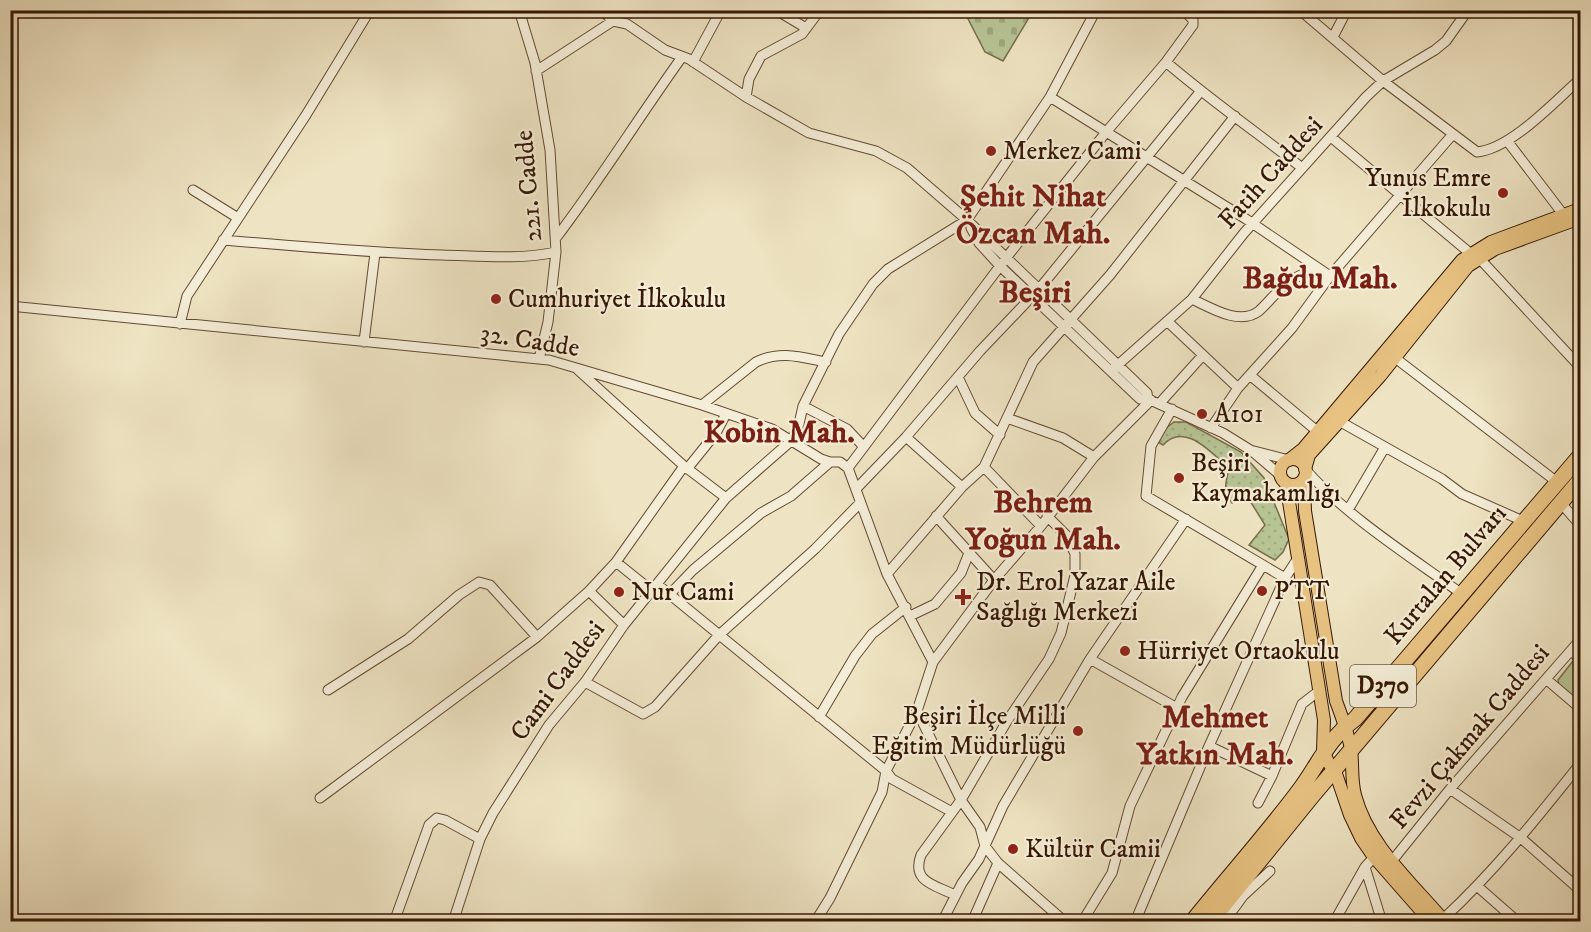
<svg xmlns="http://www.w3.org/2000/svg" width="1591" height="932" font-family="'IM FELL DW Pica',serif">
  <defs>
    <pattern id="grass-dots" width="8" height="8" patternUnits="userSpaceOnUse" patternTransform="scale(1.5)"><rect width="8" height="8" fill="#b7c494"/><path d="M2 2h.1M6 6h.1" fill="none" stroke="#9ea87e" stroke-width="1.8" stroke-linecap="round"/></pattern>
    <pattern id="cemetery-stones" width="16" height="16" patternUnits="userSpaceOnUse" patternTransform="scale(1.5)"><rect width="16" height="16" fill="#b7c494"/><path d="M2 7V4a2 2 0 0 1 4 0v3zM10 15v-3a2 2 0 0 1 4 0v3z" fill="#9ea87e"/></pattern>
  </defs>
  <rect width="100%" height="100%" fill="#eee3c2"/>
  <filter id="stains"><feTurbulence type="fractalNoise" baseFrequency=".00333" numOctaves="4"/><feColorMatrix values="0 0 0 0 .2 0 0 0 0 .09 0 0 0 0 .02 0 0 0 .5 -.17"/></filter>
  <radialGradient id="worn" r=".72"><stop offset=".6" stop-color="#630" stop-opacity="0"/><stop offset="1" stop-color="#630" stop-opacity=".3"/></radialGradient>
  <!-- grass -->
  <path fill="url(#grass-dots)" stroke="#766e4c" stroke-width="1.5" d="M1174 422H1186L1241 452 1264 478 1289 539 1283 552 1275 560 1249 545 1265 525 1252 504 1244 496 1232 503C1222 489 1226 484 1229 468 1211 453 1185 421 1163 445L1158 442 1165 429Z"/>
  <!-- cemetery -->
  <path fill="url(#cemetery-stones)" stroke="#766e4c" stroke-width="1.5" d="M964 11H1033L1003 61 985 52Z"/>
  <!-- park -->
  <path fill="#b7c494" stroke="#766e4c" stroke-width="1.5" d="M1580 660V705L1559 687 1558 680 1573 661Z"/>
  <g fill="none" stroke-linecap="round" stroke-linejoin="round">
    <defs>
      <path id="minor" d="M519 10 535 63 550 150 556 252 548 322 539 359
        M602 10 613 21 627 24 665 50 689 59 746 97 809 133 876 151 907 168 967 220 1147 393 1148 399
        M776 10 806 28
        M1300 10 1383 81 1477 152C1511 149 1554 102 1580 79
        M1580 10V12
        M1333 37 1347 10
        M693 62 721 10
        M1166 62C1209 99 1256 132 1301 167
        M536 71 613 21
        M746 97 749 79 761 56 802 34 820 10
        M1050 97 1246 219 1330 276
        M1331 137 1471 254 1480 259 1580 367
        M1508 142 1566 218
        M193 190 238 218
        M971 228 979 243 1000 266 1140 399H1148L1223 433 1252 451 1280 475
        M556 238C600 180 639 117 682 57
        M223 240C296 246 369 253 442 255 480 256 520 260 556 252
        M1192 299C1211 308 1240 326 1259 311 1269 302 1276 292 1286 284 1295 277 1306 273 1315 267
        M10 306 549 360 702 405 772 429 821 459 830 462H840L848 468 887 574 933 662
        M1167 321 1238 388
        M180 324 187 296 306 115 370 10
        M364 342 375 253
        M1390 354 1557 482
        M578 370 684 466 726 498
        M1111 371 1192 299 1244 233 1366 97 1383 81 1435 50 1446 41 1468 10
        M1251 376 1317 431
        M958 377 975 413 1000 435
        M1159 404 1203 355
        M702 405 756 362C780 350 801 357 826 362
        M803 406 847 429 864 447
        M1172 409 1151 446 1146 496 1285 578
        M1007 418 1063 438 1094 457
        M1339 421 1442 479 1462 494 1523 521
        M1211 428 1238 388 1292 328 1330 276 1453 134
        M906 437 962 487
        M1254 451 1289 460
        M984 467 1041 526
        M848 468 1006 258 1107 131 1166 62 1193 25V20L1184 10
        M687 469 716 433 726 414
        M1305 469C1346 516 1411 557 1462 594
        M856 489 906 437 980 351 1039 289 1200 92
        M1561 503 1580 525
        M1348 510 1385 447
        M936 516 994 580
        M616 562 652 591
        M887 574 962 487 984 467 1033 362 1110 275 1235 116
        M657 584 886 771 892 779 952 812
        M589 591 624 625
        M670 594 693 570 761 513 791 496 830 462
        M910 616 935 604 961 573 969 553
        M1571 651 1580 659
        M1090 659 1177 708
        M1546 679 1580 708
        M585 682 643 714 655 707 719 635 815 549 860 503
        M328 690 408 639 459 595 479 582 490 585 537 637
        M917 711 961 800 980 827 985 846 998 863 1065 922
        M819 717 855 656 872 634 906 607
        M1209 746 1272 776
        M1450 789 1521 838 1580 890
        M320 798 537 637 589 591 616 562 684 466
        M1258 803 1272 776 1302 704 1320 690
        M1392 861 1450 789 1580 640
        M1365 867 1382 922
        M1477 886 1518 922
        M955 895C935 885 911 882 921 855L961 800 1007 721 1049 659 1061 633 1075 575V554L1067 536 1047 516
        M1443 919C1494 872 1537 818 1580 764
        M394 922 429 825 437 818 445 820 480 839
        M453 922 480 839 493 813 549 725 585 682 624 625 726 498 792 440 799 424 803 406 839 334 873 284 888 269 967 220 1050 97 1096 10
        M815 922 830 898 882 792 886 771 917 711 933 662 994 580 1041 526 1094 457 1151 400
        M942 922 962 883 979 859 1003 806 1090 659 1186 519
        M972 922 998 863
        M1082 922 1112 873 1130 806 1182 697 1263 565
        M1135 922 1209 746 1285 578 1298 558
        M1224 922 1243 896 1270 871
        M1334 922 1365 867 1374 857"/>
      <path id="major" d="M1280 472a13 13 0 1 1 26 0a13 13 0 1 1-26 0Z
        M1289 460 1303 449 1462 260 1491 242 1580 209
        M1305 469 1309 455 1381 375 1468 266 1495 249 1580 218
        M1304 478 1305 511 1336 701C1342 717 1348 733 1351 749 1353 765 1351 780 1355 795 1368 845 1412 883 1445 922
        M1286 483 1324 720 1323 751 1328 762 1335 771 1350 815 1361 838 1374 857 1431 922"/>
      <path id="highway" d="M1192 922C1228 877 1267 834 1301 788 1320 762 1328 739 1355 719L1580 456
        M1210 922 1313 795 1580 480"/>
    </defs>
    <!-- minor casing -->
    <use href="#minor" stroke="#644a33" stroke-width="11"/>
    <!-- major casing -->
    <use href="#major" stroke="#361703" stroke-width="14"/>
    <!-- highway casing -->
    <use href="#highway" stroke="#361703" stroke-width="17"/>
    <!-- minor -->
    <use href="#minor" stroke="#f4edd7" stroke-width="9"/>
    <!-- major -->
    <use href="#major" stroke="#e7c281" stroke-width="12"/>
    <!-- highway -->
    <use href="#highway" stroke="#e7c281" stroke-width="15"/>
  </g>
  <!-- markers -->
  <g fill="#8f2418" stroke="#f4edd7" stroke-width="2">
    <circle cx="991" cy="151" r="6"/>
    <circle cx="1503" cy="193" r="6"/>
    <circle cx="496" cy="299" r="6"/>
    <circle cx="1202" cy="414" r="6"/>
    <circle cx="1179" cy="478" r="6"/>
    <circle cx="1262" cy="591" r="6"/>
    <circle cx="619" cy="592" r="6"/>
    <path d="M960 588h6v6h6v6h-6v6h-6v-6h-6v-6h6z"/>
    <circle cx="1125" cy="651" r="6"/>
    <circle cx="1078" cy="731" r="6"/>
    <circle cx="1013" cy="849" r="6"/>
  </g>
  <g text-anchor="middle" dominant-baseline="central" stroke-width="4.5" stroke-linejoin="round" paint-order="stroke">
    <!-- shield labels -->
    <rect fill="#f4edd7" stroke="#6f5743" stroke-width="1.5" x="1350" y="665" width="66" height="42" rx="4.5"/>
    <g font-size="24" font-weight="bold" fill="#361703">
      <text x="1383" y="686">D370</text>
    </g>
    <!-- poi labels -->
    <g font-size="26" fill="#361703" stroke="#f4edd7" text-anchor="start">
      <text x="1003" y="151">Merkez Cami</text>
      <text x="1491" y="178" text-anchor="end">Yunus Emre<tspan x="1491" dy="30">İlkokulu</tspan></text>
      <text x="508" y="299">Cumhuriyet İlkokulu</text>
      <text x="1214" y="414">A101</text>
      <text x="1191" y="463">Beşiri<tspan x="1191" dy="30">Kaymakamlığı</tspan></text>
      <text x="976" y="582">Dr. Erol Yazar Aile<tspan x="976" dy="30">Sağlığı Merkezi</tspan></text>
      <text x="1274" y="591">PTT</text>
      <text x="631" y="592">Nur Cami</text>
      <text x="1137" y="651">Hürriyet Ortaokulu</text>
      <text x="1066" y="716" text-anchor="end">Beşiri İlçe Milli<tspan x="1066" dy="30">Eğitim Müdürlüğü</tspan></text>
      <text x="1025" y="849">Kültür Camii</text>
    </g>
    <!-- street labels -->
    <g font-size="26" fill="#361703" stroke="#f4edd7">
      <text transform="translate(1271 173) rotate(-48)">Fatih Caddesi</text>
      <text transform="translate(529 186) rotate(-95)">221. Cadde</text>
      <text transform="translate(530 341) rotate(9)">32. Cadde</text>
      <text transform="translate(1446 575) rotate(-50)">Kurtalan Bulvarı</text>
      <text transform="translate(558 681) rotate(-54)">Cami Caddesi</text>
      <text transform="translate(1470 737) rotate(-50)">Fevzi Çakmak Caddesi</text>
    </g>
    <!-- district labels -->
    <g font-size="32" font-weight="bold" fill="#7a1f14" stroke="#f4edd7">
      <text x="1033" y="197">Şehit Nihat<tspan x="1033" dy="37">Özcan Mah.</tspan></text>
      <text x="1320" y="279">Bağdu Mah.</text>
      <text x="1035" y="293">Beşiri</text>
      <text x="779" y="433">Kobin Mah.</text>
      <text x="1043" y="503">Behrem<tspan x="1043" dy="37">Yoğun Mah.</tspan></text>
      <text x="1215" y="718">Mehmet<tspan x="1215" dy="37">Yatkın Mah.</tspan></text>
    </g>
  </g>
  <!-- margin -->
  <rect width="1591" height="932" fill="none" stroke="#eee3c2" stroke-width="36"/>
  <rect x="12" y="12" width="1567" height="908" fill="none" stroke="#361703" stroke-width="3"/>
  <rect x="18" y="18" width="1555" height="896" fill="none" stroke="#361703" stroke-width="1.5"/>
  <rect width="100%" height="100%" filter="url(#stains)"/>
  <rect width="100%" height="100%" fill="url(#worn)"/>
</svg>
